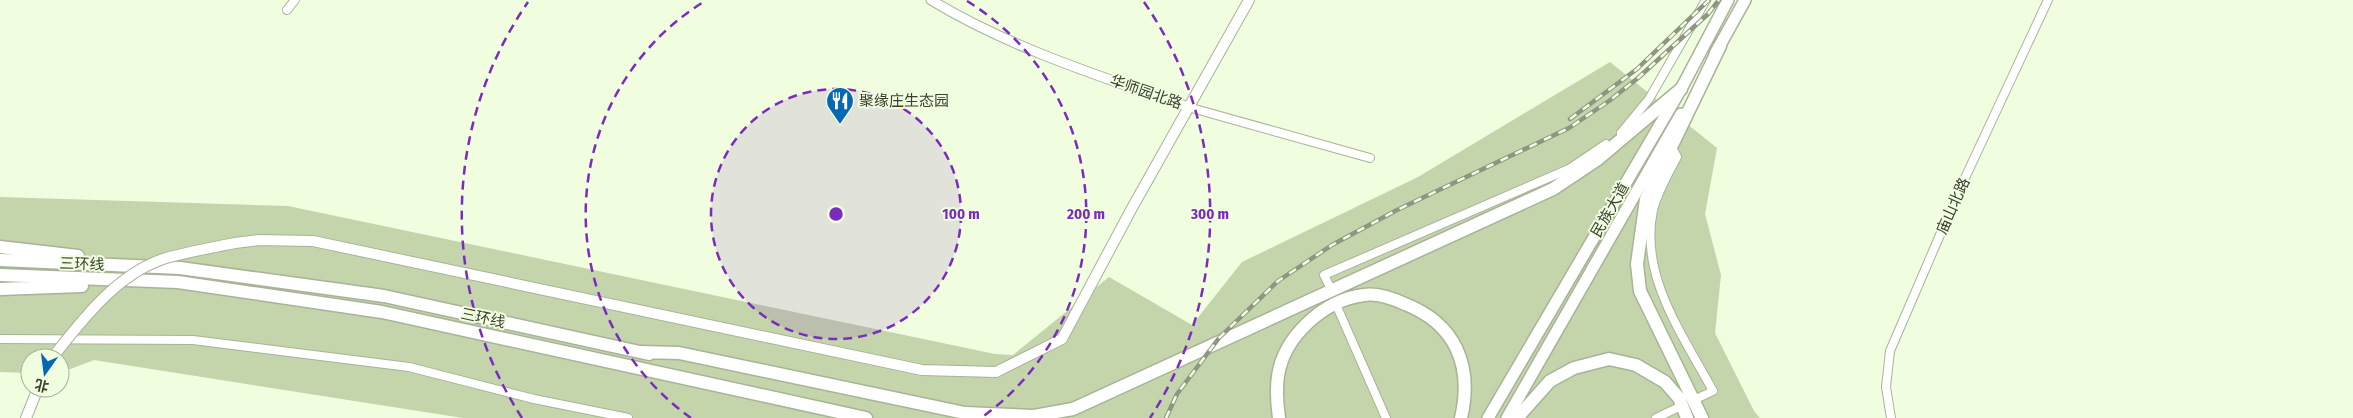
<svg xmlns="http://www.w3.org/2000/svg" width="2353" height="418" font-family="'Fira Sans Condensed','Noto Sans SC',sans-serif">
  <rect width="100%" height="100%" fill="#f0fddf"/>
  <!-- green -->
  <path fill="#c4d4ab" d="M1610 62 1717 148 1705 214 1721 275 1715 333 1754 411 1760 418H463L94 360 60 373V358H30V373L0 372V197L288 206 995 354 1013 355 1109 277 1192 325 1242 262 1418 177Z"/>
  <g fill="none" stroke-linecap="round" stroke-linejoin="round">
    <defs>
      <path id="minor" d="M287 10 295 0
        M1188 107 1370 158
        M1621 133 1649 99 1706 0
        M1671 146 1677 157C1668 174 1658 191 1653 210 1639 276 1683 335 1713 391L1698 398
        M1329 285 1324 275 1569 169 1606 144
        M1338 309 1386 418
        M0 339 193 340 409 367 534 399 628 418
        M1656 418 1677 408
        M1891 418 1886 387 1890 351 1958 193 2048 0"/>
      <path id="tertiary" d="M931 0C1010 48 1102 77 1188 107"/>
      <path id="secondary" d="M235 243 259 240 313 241 922 370 996 372 1062 339 1132 208 1249 0
        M26 418 38 388"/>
      <path id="primary" d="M1715 54 1745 0
        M1488 418 1681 89 1728 0
        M1507 418 1681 114"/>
      <path id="trunk" d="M0 247 78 256
        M0 260 180 268 384 296 649 354
        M0 275 178 282 382 312 866 418
        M0 289 82 286
        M641 352 679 353 965 413 1034 416 1073 409 1553 189 1598 159 1681 89
        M1279 418C1277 404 1276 390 1278 376 1284 336 1324 300 1364 295 1377 293 1394 299 1405 304 1456 324 1473 366 1461 418
        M1517 418 1550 381 1574 368 1609 359 1636 365 1665 382 1679 398 1687 418
        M1702 418 1640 291 1637 264 1646 199 1720 46"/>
    </defs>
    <!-- minor casing -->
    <use href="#minor" stroke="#a8b397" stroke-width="10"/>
    <!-- tertiary casing -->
    <use href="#tertiary" stroke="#a8b397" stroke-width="11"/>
    <!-- secondary casing -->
    <use href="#secondary" stroke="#a8b397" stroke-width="12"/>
    <!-- primary casing -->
    <use href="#primary" stroke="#a8b397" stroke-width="14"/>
    <!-- trunk casing -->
    <use href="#trunk" stroke="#a8b397" stroke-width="15"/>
    <!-- minor -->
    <use href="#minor" stroke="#fff" stroke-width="8"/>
    <!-- tertiary -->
    <use href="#tertiary" stroke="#fff" stroke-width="9"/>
    <!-- secondary -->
    <use href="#secondary" stroke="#fff" stroke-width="10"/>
    <!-- primary -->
    <use href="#primary" stroke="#fff" stroke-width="11"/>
    <!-- trunk -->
    <use href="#trunk" stroke="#fff" stroke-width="12"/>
    <defs>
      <path id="rail" d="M1570 119 1637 69 1709 0
        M1166 418 1177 394 1219 338 1278 281 1332 245 1397 210 1569 128 1609 101 1638 78 1708 14 1719 0"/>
    </defs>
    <!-- rail casing -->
    <use href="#rail" stroke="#8e9682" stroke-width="4.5"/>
    <!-- rail -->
    <use href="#rail" stroke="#f0fddf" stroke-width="2.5" stroke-dasharray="8" stroke-linecap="butt"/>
    <defs>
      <path id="secondary-bridge" d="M52 358C82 320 116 275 163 259 186 252 211 248 235 243"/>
    </defs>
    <!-- secondary-bridge casing -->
    <use href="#secondary-bridge" stroke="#a8b397" stroke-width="12" stroke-linecap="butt"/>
    <!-- secondary-bridge -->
    <use href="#secondary-bridge" stroke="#fff" stroke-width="10"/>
  </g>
  <!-- distance rings -->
  <circle cx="836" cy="214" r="125" fill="#7b2cbf" fill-opacity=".12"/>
  <g fill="none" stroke="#7b2cbf" stroke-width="2.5" stroke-dasharray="9 6">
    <circle cx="836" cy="214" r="125"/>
    <path d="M691 418A250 250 0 0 1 705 1M967 1A250 250 0 0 1 981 418"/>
    <path d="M522 418A374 374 0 0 1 528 2M1144 2A374 374 0 0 1 1150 418"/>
  </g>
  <!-- icons -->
  <defs>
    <symbol id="restaurant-pin" viewBox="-11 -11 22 30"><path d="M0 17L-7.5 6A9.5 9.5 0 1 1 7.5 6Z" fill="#0468b5" stroke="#f0fddf"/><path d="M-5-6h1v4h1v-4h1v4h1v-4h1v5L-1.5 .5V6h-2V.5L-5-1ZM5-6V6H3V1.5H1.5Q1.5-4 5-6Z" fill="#fff"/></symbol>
  </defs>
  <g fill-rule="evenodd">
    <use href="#restaurant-pin" x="824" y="85" width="32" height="43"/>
  </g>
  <g text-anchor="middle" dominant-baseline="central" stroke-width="4" stroke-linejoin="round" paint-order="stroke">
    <!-- street labels -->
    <g font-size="15" fill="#3a3f33" stroke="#f0fddf">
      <text transform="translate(1146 92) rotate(19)">华师园北路</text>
      <text transform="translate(1953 206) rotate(-66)">庙山北路</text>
      <text transform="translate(1610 210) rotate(-60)">民族大道</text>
      <text transform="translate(82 264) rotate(2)">三环线</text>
      <text transform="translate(483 318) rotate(12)">三环线</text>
    </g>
    <!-- poi labels -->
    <g font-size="15" fill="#3a3f33" stroke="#f0fddf" text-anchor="start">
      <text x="859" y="101">聚缘庄生态园</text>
    </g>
  </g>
  <circle cx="836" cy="214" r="8" fill="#7b2cbf" stroke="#f0fddf" stroke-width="2.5"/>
  <g font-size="15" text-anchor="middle" font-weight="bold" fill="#7b2cbf" stroke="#f0fddf" stroke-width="4" stroke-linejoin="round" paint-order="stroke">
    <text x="961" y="219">100 m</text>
    <text x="1086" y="219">200 m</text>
    <text x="1210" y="219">300 m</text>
  </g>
  <!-- north arrow -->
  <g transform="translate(45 373) rotate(194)"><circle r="24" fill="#f0fddf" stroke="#a7b19a"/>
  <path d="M0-4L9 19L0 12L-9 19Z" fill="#0468b5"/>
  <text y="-8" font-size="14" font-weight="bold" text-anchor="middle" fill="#3a3f33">北</text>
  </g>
</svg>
